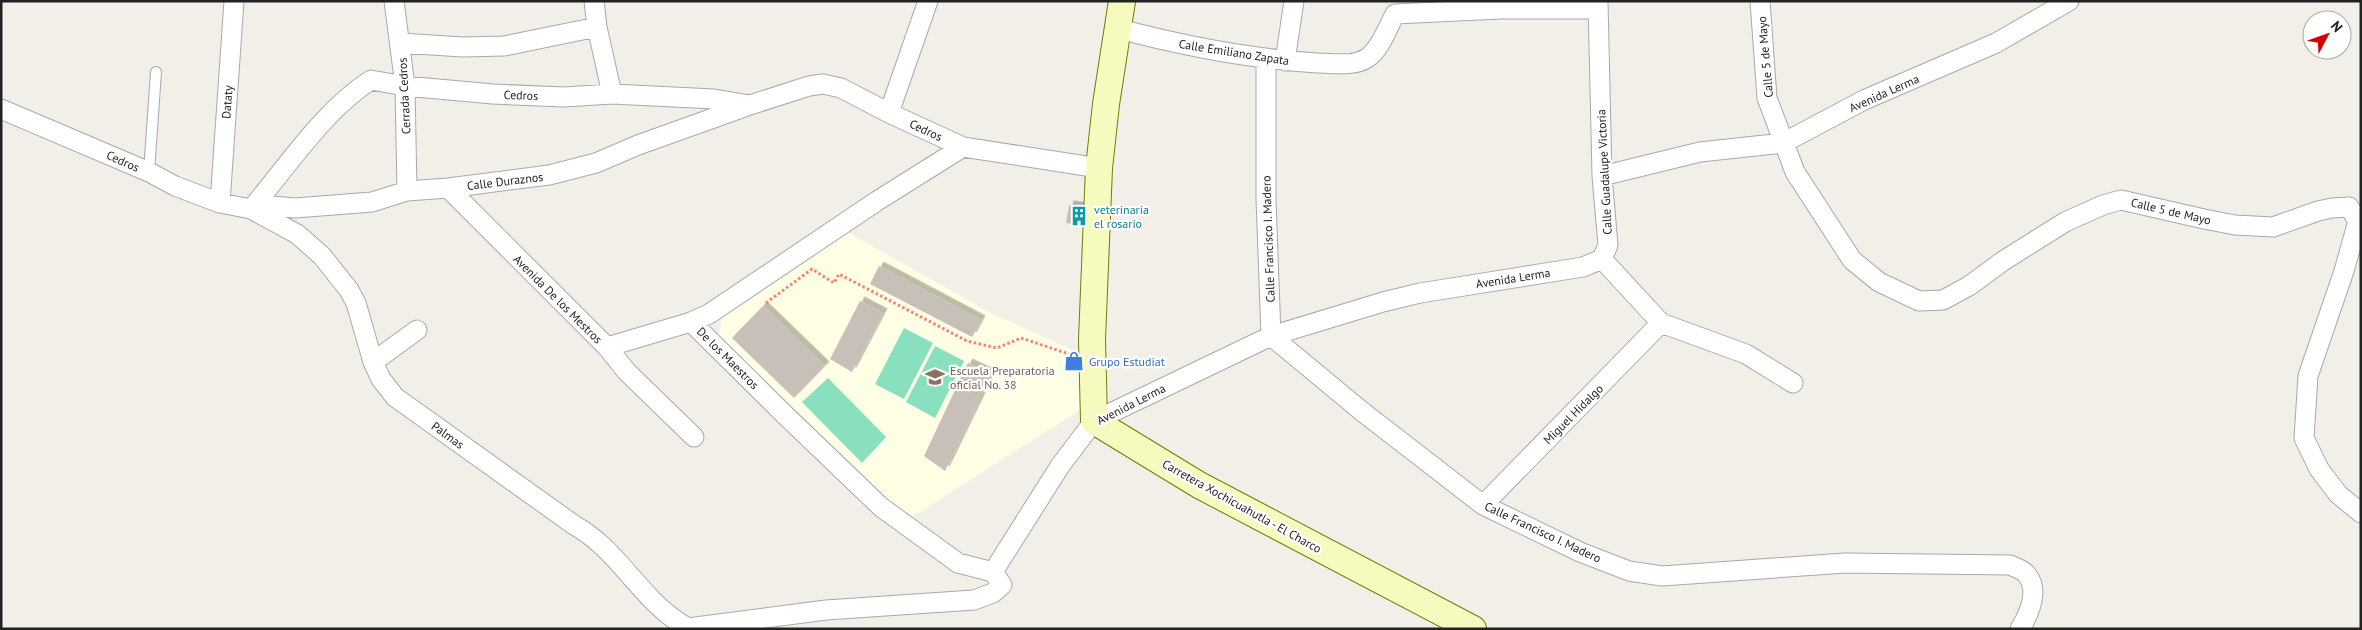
<svg xmlns="http://www.w3.org/2000/svg" width="2362" height="630" font-family="'PT Sans',sans-serif">
  <defs>
    <filter id="shadow"><feDropShadow dx="4.5" dy="-4.5" stdDeviation="0" flood-color="#0004"/></filter>
  </defs>
  <rect width="100%" height="100%" fill="#f2efe9"/>
  <!-- education -->
  <path fill="#ffffe5" d="M847 232 991 313 1078 352 1080 410 909 519 719 335 723 313Z"/>
  <!-- pitch -->
  <path fill="#88e0be" d="M904 328 933 343 904 399 875 384Z
    M935 346 964 361 935 418 906 402Z
    M828 378 886 437 862 463 802 402Z"/>
  <!-- building -->
  <path fill="#c7bfb8" filter="url(#shadow)" d="M1069 205 1090 208 1088 226 1066 223Z
    M879 266 981 320 972 337 870 284Z
    M860 301 883 313 852 372 830 359Z
    M763 306 825 366 794 398 732 338Z
    M968 363 991 374 982 394 958 383Z
    M957 386 981 397 945 471 924 456Z"/>
  <g fill="none" stroke-linecap="round" stroke-linejoin="round">
    <defs>
      <path id="lane" d="M149 172 156 72"/>
      <path id="street" d="M394 1 405 86 407 191
        M594 1 597 27 612 94
        M1760 1 1767 98 1795 172 1852 260 1879 282 1919 301 1943 300 1969 286 2003 261 2065 222 2103 205 2121 200 2204 219 2235 225 2273 227 2318 211 2332 208 2349 207 2358 221 2344 271 2308 376 2304 438 2319 469 2338 494 2361 513
        M1116 28C1183 46 1249 59 1318 63 1333 63 1354 67 1367 58 1380 50 1388 27 1395 14L1500 9H1598
        M400 43 463 47 504 46 597 27
        M1266 60V199L1271 336 1364 413 1483 505 1580 552 1629 571 1662 576 1845 563 2010 565C2016 568 2024 570 2027 575 2040 591 2029 614 2020 629
        M1285 61 1294 1
        M1 109 149 172 175 186 220 203 251 209 297 234 322 256 349 290 356 303 373 362 381 379 395 397 574 525C621 551 642 604 690 629
        M889 113 928 1
        M1602 176 1700 152 1783 143 1864 100 1996 43 2069 1
        M448 188 607 347 691 322 709 314 877 201 963 147
        M220 203 234 1
        M251 209C287 167 324 110 371 80L405 86 493 94 564 97 612 94 714 99 750 105 809 86 823 84 841 88 889 113 963 147 1099 168
        M251 209 272 206 295 208 372 202 407 191 448 188 549 175 596 163 638 145 747 106
        M1602 259 1661 323 1746 354 1793 383
        M691 322 786 416 881 507 958 563 993 572
        M607 347 627 372 694 437
        M373 362 417 330
        M1483 505 1661 323
        M993 572 1060 466 1094 421 1271 336 1383 302 1420 293 1583 267 1602 259 1608 245 1602 176 1598 1
        M688 628 826 610 974 600 993 593 1002 585 993 572"/>
      <path id="secondary" d="M1122 1 1106 104 1099 168 1092 339 1094 421 1199 485 1473 629"/>
    </defs>
    <!-- lane casing -->
    <use href="#lane" stroke="#a9a9a9" stroke-width="12"/>
    <!-- street casing -->
    <use href="#street" stroke="#a9a9a9" stroke-width="21"/>
    <!-- secondary casing -->
    <use href="#secondary" stroke="#707d05" stroke-width="28"/>
    <!-- path -->
    <path stroke="#fa8072" stroke-width="3" stroke-dasharray="2.5 2.5" stroke-linecap="butt" d="M766 303 812 269 834 283 839 274 967 341 997 348 1021 338 1072 355"/>
    <!-- lane -->
    <use href="#lane" stroke="#fff" stroke-width="10"/>
    <!-- street -->
    <use href="#street" stroke="#fff" stroke-width="19"/>
    <!-- secondary -->
    <use href="#secondary" stroke="#f7fabf" stroke-width="26"/>
  </g>
  <!-- icons -->
  <defs>
    <symbol id="building-bare" viewBox="-9 -9 18 18"><path d="M-4-6H4V6H1V3H-1V6H-4ZM-2.5-4.3h1.7v1.8h-1.7ZM.8-4.3h1.7v1.8H.8ZM-2.5-1h1.7V.8h-1.7ZM.8-1h1.7V.8H.8Z" fill="#0f9aa8" stroke="#fff" stroke-width="2.5" paint-order="stroke"/></symbol>
    <symbol id="shop-bare" viewBox="-9 -9 18 18"><path d="M-5-2.5h2.3a2.7 3.5 0 0 1 5.4 0H5L5.5 6h-11ZM-1.5-2.5h3a1.5 2.3 0 0 0-3 0Z" fill="#3f7fe0" stroke="#fff" stroke-width="2.5" paint-order="stroke"/></symbol>
    <symbol id="school-bare" viewBox="-9 -9 18 18"><path d="M0-5L7-2L0 1L-7-2ZM-4 1L0 2.5L4 1V4Q0 6-4 4Z" fill="#8d6e63" stroke="#fff" stroke-width="2.5" paint-order="stroke"/></symbol>
  </defs>
  <g fill-rule="evenodd">
    <use href="#building-bare" x="1065" y="202" width="28" height="28"/>
    <use href="#shop-bare" x="1060" y="347" width="28" height="28"/>
    <use href="#school-bare" x="921" y="363" width="28" height="28"/>
  </g>
  <g text-anchor="middle" dominant-baseline="central" stroke-width="4.5" stroke-linejoin="round" paint-order="stroke">
    <!-- street labels -->
    <g font-size="12" fill="#222" stroke="#fff">
      <text transform="translate(1234 52) rotate(9)">Calle Emiliano Zapata</text>
      <text transform="translate(1765 57) rotate(-95)">Calle 5 de Mayo</text>
      <text transform="translate(1884 93) rotate(-24)">Avenida Lerma</text>
      <text transform="translate(521 95) rotate(2)">Cedros</text>
      <text transform="translate(404 96) rotate(-93)">Cerrada Cedros</text>
      <text transform="translate(227 102) rotate(-86)">Dataty</text>
      <text transform="translate(926 130) rotate(25)">Cedros</text>
      <text transform="translate(123 161) rotate(24)">Cedros</text>
      <text transform="translate(1604 172) rotate(-93)">Calle Guadalupe Victoria</text>
      <text transform="translate(505 181) rotate(-7)">Calle Duraznos</text>
      <text transform="translate(2171 211) rotate(13)">Calle 5 de Mayo</text>
      <text transform="translate(1268 239) rotate(-92)">Calle Francisco I. Madero</text>
      <text transform="translate(1513 278) rotate(-9)">Avenida Lerma</text>
      <text transform="translate(558 299) rotate(45)">Avenida De los Mestros</text>
      <text transform="translate(728 358) rotate(45)">De los Maestros</text>
      <text transform="translate(1131 404) rotate(-27)">Avenida Lerma</text>
      <text transform="translate(1573 414) rotate(-45)">Miguel Hidalgo</text>
      <text transform="translate(448 435) rotate(36)">Palmas</text>
      <text transform="translate(1242 506) rotate(29)">Carretera Xochicuahutla - El Charco</text>
      <text transform="translate(1543 532) rotate(25)">Calle Francisco I. Madero</text>
    </g>
    <!-- culture labels -->
    <g font-size="12" fill="#0d838f" stroke="#fff" text-anchor="start">
      <text x="1094" y="209">veterinaria<tspan x="1094" dy="14">el rosario</tspan></text>
    </g>
    <!-- shop labels -->
    <g font-size="12" fill="#366cbe" stroke="#fff" text-anchor="start">
      <text x="1089" y="361">Grupo Estudiat</text>
    </g>
    <!-- education labels -->
    <g font-size="12" fill="#785e54" stroke="#fff" text-anchor="start">
      <text x="950" y="370">Escuela Preparatoria<tspan x="950" dy="14">oficial No. 38</tspan></text>
    </g>
  </g>
  <!-- border -->
  <rect width="2362" height="630" fill="none" stroke="#222222" stroke-width="5"/>
  <!-- north arrow -->
  <g transform="translate(2327 35) rotate(49)"><circle r="24" fill="#ffffff" stroke="#a7a7a7"/>
  <path d="M0-4L9 19L0 12L-9 19Z" fill="#d40000"/>
  <text y="-8" font-size="14" font-weight="bold" text-anchor="middle" fill="#222222">N</text>
  </g>
</svg>
